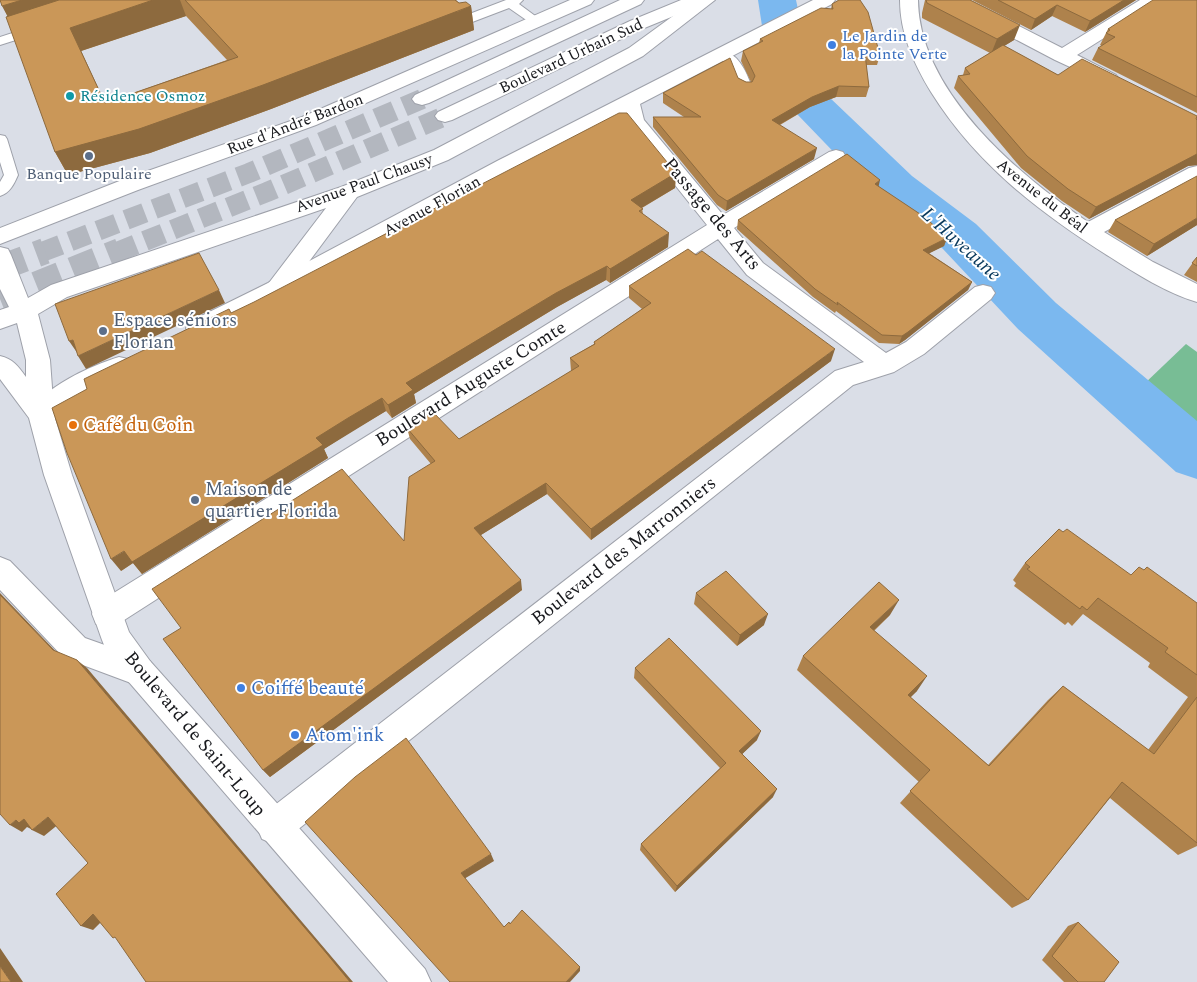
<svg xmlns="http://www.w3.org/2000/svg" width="1197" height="982" font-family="Spectral,serif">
  <rect width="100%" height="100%" fill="#dadee7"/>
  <!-- green -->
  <path fill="#78bd95" d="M1186 344 1197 352V431L1142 386Z"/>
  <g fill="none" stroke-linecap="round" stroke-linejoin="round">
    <!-- river -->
    <path fill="#7bb8ef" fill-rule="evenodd" d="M758 0H796L811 71 828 96 912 176 976 224 1056 303 1197 421V479L1176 472 1018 329 942 248 878 198 797 114 769 71Z"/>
    <!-- highway-tunnel-far1 -->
    <path stroke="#b3b7bf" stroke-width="20" stroke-dasharray="20 10" stroke-linecap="butt" d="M42 252 249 173 422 99
      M117 252 267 192 445 116"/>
    <!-- highway-tunnel -->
    <path stroke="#b3b7bf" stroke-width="26" stroke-dasharray="26 13" stroke-linecap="butt" d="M0 268 45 251
      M0 299 120 251"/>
    <defs>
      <path id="lane" d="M506 0H523L519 4 542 21 536 25 532 24 509 8 467 24 463 25 457 21 459 18Z
        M37 25 43 29 41 32 0 45V37Z
        M723 51C740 55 746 72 752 87L750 90 745 91 738 87 730 67 717 55Z
        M0 135 5 136 7 139 18 175C14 184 10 193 0 196V182L4 175 0 162Z"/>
      <path id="street" d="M813 0H835L832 4 640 104 644 120 723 215 829 152 836 150 843 152 846 157 843 162 734 228 763 263 886 353 906 342 975 287 983 285 991 287 995 293 991 299 924 354 894 372 853 385 286 839 274 844 262 839 257 827 262 815 835 371 864 362 747 275 718 239 118 624 107 627 96 624 92 614 96 604 707 225 627 125 622 113C482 185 347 265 207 334L198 337 189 334 186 328 189 322 268 283 499 160Z
        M900 0H918C919 92 1019 175 1088 222L1189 168 1197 166V182L1104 232 1153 262 1197 284V302C1166 293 1137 274 1110 257 1039 212 976 164 931 92 914 64 900 34 900 0Z
        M945 0H968L1062 48 1140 0H1161L1158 4 1077 55 1116 75 1119 79 1116 83 1109 85 1055 60 948 4Z
        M119 357 128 359 132 366 128 373 75 399 50 422 41 425 32 422 28 415C43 387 90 366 119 357Z
        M0 557 10 561 85 638 150 661 155 671 150 681 139 686 64 658 0 590Z"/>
      <path id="secondary" d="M570 0H594L591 4 316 125 138 190 0 244V228L122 180 302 117Z
        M695 0H715L643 56 448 160 357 197 282 298 274 300 266 298 262 292 326 208 67 297 38 314 50 360 54 415 72 475 129 632 150 661 425 969 431 982H388L128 681 106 650 102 640 44 475 29 418 0 379V356C13 359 18 366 26 377V360L17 323 0 329V310L9 307 0 289V247L8 249 11 255 28 298 51 285 341 187 434 150 629 48Z"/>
      <path id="highway" d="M620 0H644L641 4 429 103 422 105 415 103 412 99 415 95Z
        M681 0H706L703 4 642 29 452 120 445 122 438 120 435 116 438 112 630 21Z"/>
    </defs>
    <!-- lane casing -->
    <use href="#lane" stroke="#9ea1aa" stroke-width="2"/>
    <!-- street casing -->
    <use href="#street" stroke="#9ea1aa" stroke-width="2"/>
    <!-- secondary casing -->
    <use href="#secondary" stroke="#9ea1aa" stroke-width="2"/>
    <!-- highway casing -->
    <use href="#highway" stroke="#9ea1aa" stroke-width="2"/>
    <!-- lane -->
    <use href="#lane" fill="#fff" fill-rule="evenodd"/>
    <!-- street -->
    <use href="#street" fill="#fff" fill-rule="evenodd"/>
    <!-- secondary -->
    <use href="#secondary" fill="#fff" fill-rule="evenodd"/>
    <!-- highway -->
    <use href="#highway" fill="#fff" fill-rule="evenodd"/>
  </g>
  <!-- wall -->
  <path fill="#ae824c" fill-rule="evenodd" d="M0 0H456L459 3 471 6 474 30 271 109 150 153 68 175 55 152 8 17ZM186 16 227 60 105 103 81 51Z
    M925 0H970L1014 40 1004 46 1058 75 1197 116V165L1188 166 1089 219 1062 201 1021 168 954 88 958 76 963 75 965 68 990 53 922 18V13Z
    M972 0H1136L1085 32 1052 16 1031 30Z
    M1197 0V113L1092 60 1098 48 1102 46 1100 45 1108 29Z
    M832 4 880 55 877 65H866L869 87 866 97H836L810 107 780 125 814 159 726 211 717 205 653 127V117H684L663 103V93L738 78 746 82H751L741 61 743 51 759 43 760 39 831 9Z
    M676 173 675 188 642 208 643 214 668 247 610 283 606 280 557 307 414 394 416 403 392 418 386 411 352 431 324 449 328 458 142 574 133 563 121 571 231 313Z
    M878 186 947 238 944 246 929 253 972 282 968 290 905 340 899 344 879 343 836 311 835 313 813 297 737 229 738 220Z
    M1115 220 1197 225 1147 256 1108 232Z
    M1197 257V282L1184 275Z
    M629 286 831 361 591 540 547 494 481 535 522 590 270 777 263 770 404 541 431 464 410 439 407 428 459 439 571 371 570 358 594 344V342L642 309 629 298Z
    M1025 563 1131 575 1197 603V846L1178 855 1110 798 1028 900 1012 908 900 803 919 782 797 670 803 656 890 615 874 631 917 691 910 697 988 765 1048 700 1063 686 1148 750 1188 697 1148 667 1150 663 1083 614 1072 626 1068 622 1065 625 1014 586 1016 583 1013 580Z
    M696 593 764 625 737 646 694 604Z
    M635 668 757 740 742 754 773 797 675 892 640 850 641 844 720 768 634 678Z
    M1078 922 1104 982H1064L1042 960 1068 926Z"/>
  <!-- shaded-wall -->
  <path fill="#8d6a3e" d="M22 0H105L15 30 2 6Z
    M153 0H180L186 16 81 51 116 127 70 28Z
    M453 0H456L457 12 471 6 474 30 271 109 150 153 68 175 55 152Z
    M1124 0H1136L1085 32 1090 21Z
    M1057 5 1052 16 1031 30 1035 19Z
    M1020 25 1014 40 991 54 997 39Z
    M839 86 836 97 810 107 770 130 772 120 812 97Z
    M817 148 814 159 726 211 727 201Z
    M1196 154H1197V165L1188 166 1089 219 1096 207Z
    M676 173 675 188 631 214V200Z
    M880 180 878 189 875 184Z
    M1197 218V225L1147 256 1154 244Z
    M669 233 668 247 610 283V269Z
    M947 238 944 246 920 258 923 250Z
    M607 266 606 280 557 307 414 394 416 403 392 418 388 405 406 383 556 293Z
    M972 282 968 290 905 340 899 344 902 336Z
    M219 290 225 303 86 369 78 356Z
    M73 340 78 354 69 341Z
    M835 349 831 361 591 540V529Z
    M382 398 386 411 324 449 328 458 142 574 133 563 121 571 111 559Z
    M546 483 547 494 476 538 474 528Z
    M521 580 522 590 270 777 263 770Z
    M0 593 63 659 53 650 0 595Z
    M899 600 890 615 861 642 870 627Z
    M768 614 764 625 737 646 740 635Z
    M77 660 87 668 353 982H350Z
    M927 676 917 691 899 709 908 695Z
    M761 731 757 740 736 760 739 751Z
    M777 789 773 797 675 892 677 886Z
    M48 817 60 823 44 836 32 830Z
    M24 819 35 825 31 829 27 827 22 832 10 825 16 820Z
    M491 854 494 861 464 879 461 873Z
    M93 914 104 919 93 930 81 926Z
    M0 948 23 982H11L0 966Z
    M580 967V971L570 982H566Z"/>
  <!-- building -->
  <path fill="#ca9758" stroke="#8d6a3e" d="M0 0H22L2 6Z
    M59 0H153L70 28 105 103 238 57 185 0H455L459 3 466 2 471 6 263 85 139 129 55 152 6 17Z
    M839 0H860L868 12 880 55 865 54 869 87 839 86 812 97 772 120 817 148 727 201 718 195 653 117H701L663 93 730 58 738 78 746 82H752L755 76 743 51 763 41 760 39 821 8 833 9 832 4Z
    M926 0H970L1020 25 997 39 927 3Z
    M998 0H1124L1090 21 1057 5 1035 19Z
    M1153 0H1197V97L1098 48 1115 37 1106 33 1110 30 1108 29Z
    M1003 45 1058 75 1082 59 1197 116 1196 119 1197 120V154L1096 207 1068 189 1027 156 958 76 970 74 965 68Z
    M619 113H627L676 173 631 200 643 209 639 211 669 233 610 269 607 266 556 293 406 383 413 390 388 405 382 398 348 418 316 438 323 445 132 562 124 551 111 559 67 453 52 408 87 389 84 379 229 309 231 313 254 302Z
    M847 154 880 180 875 184 926 218 947 238 923 250 972 282 908 332 902 336 882 335 837 302 838 305 815 289 738 220Z
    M1197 176V218L1154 244 1115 220Z
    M688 249 696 255 702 251 835 349 591 529 546 483 474 528 521 580 263 770 163 639 181 628 152 589 342 469 404 541 409 477 435 461 407 428 432 411 459 439 579 366 570 358 595 344 594 342 651 303 629 286Z
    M199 253 219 290 78 356 73 340 69 341 55 304Z
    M1197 257V266L1192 263Z
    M1059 529 1063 532 1067 529 1131 575 1139 567 1144 570 1147 567 1197 603V675L1165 652 1168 648 1098 598 1087 610 1082 606 1080 609 1027 569 1030 567 1025 563Z
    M726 571 768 614 740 635 696 593Z
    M879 582 899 600 870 627 927 676 908 695 989 766 1063 686 1154 754 1197 697V843L1122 782 1028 900 910 791 930 770 803 656Z
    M0 595 53 650 77 660 327 954 350 982H146L115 937 113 938 93 914 81 926 56 894 88 863 48 817 32 830 24 819 19 823 16 820 10 825 0 814Z
    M669 638 761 731 739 751 777 789 677 886 641 844 726 763 635 668Z
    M406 738 491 854 461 873 504 927 509 922 510 924 522 910 580 967 566 982H450L305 822 355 777Z
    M1078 922 1119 962 1104 982H1078L1052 956Z
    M0 966 11 982H0Z"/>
  <!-- markers -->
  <g fill="#3f7fe0" stroke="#fff" stroke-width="2">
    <circle cx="832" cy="45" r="5"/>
    <circle cx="241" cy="688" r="5"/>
    <circle cx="295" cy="735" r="5"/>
  </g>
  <circle fill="#0f9aa8" stroke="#fff" stroke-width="2" cx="70" cy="96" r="5"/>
  <g fill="#5c6f8a" stroke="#fff" stroke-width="2">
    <circle cx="89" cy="156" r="5"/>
    <circle cx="103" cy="331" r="5"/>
    <circle cx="195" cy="500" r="5"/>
  </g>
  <circle fill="#e8710a" stroke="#fff" stroke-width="2" cx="73" cy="425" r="5"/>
  <g text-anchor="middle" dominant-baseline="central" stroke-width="4" stroke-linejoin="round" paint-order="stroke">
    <!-- far-shop labels -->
    <g font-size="16" fill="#366cbe" stroke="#fff" text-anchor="start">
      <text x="842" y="36">Le Jardin de<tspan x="842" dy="18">la Pointe Verte</tspan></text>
    </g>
    <!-- far-street labels -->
    <g font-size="16" fill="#18191d" stroke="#fff">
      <text transform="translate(571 56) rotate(-25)">Boulevard Urbain Sud</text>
      <text transform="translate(295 124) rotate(-21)">Rue d'André Bardon</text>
      <text transform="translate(364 183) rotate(-20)">Avenue Paul Chausy</text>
      <text transform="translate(1042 196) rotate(38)">Avenue du Béal</text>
      <text transform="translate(432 206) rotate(-29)">Avenue Florian</text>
    </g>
    <!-- far-culture labels -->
    <g font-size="16" fill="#0d838f" stroke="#fff" text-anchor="start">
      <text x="80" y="96">Résidence Osmoz</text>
    </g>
    <!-- far-service labels -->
    <g font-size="16" fill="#4e5e75" stroke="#fff">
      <text x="89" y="174">Banque Populaire</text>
    </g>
    <!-- street labels -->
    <g font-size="19" fill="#18191d" stroke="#fff">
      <text transform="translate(712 214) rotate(50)">Passage des Arts</text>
      <text transform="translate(471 384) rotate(-32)">Boulevard Auguste Comte</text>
      <text transform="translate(624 551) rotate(-38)">Boulevard des Marronniers</text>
      <text transform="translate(195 734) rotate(50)">Boulevard de Saint-Loup</text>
    </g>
    <!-- service labels -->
    <g font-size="19" fill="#4e5e75" stroke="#fff" text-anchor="start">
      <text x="113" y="320">Espace séniors<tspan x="113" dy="22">Florian</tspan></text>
      <text x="205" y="489">Maison de<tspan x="205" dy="22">quartier Florida</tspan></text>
    </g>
    <!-- food labels -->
    <g font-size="19" fill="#c56008" stroke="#fff" text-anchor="start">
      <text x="83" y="425">Café du Coin</text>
    </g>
    <!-- shop labels -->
    <g font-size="19" fill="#366cbe" stroke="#fff" text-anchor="start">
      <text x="251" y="688">Coiffé beauté</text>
      <text x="305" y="735">Atom'ink</text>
    </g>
    <!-- water labels -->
    <g font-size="20" font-style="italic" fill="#08385b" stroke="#fff">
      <text transform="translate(961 244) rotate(42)">L'Huveaune</text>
    </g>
  </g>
</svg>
